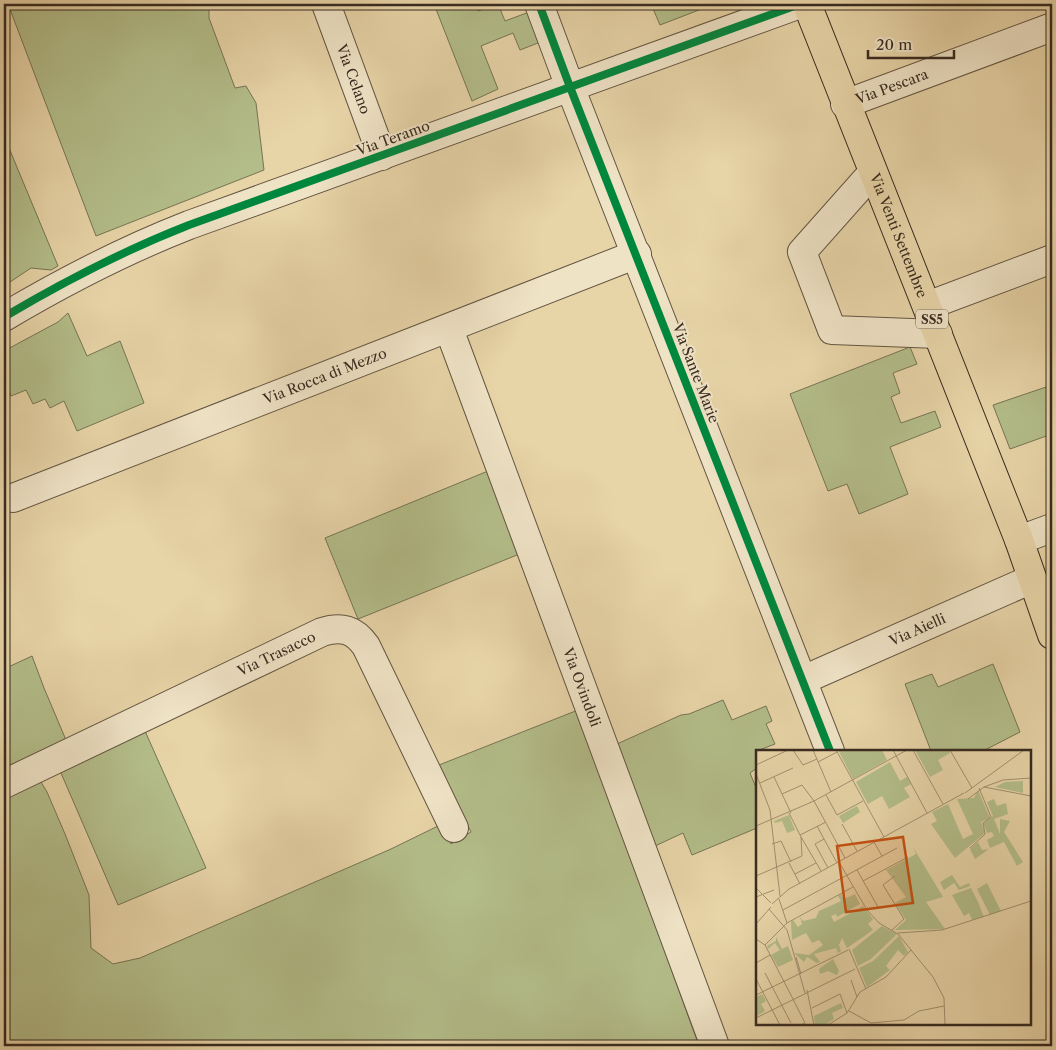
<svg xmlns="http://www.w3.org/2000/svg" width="1056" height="1050" font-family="'Libre Caslon Text',serif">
  <rect width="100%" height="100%" fill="#e7d4a7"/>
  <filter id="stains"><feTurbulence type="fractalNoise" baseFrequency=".004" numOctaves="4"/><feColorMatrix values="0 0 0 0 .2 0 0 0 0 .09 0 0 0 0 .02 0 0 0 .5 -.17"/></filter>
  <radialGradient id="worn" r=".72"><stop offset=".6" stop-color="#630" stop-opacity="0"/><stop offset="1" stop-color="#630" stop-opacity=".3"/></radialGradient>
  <!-- green -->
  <path fill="#b3bd89" stroke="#767455" d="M8 4H209V18L235 88 246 86 256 103 264 170 96 236Z
    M434 4H475L478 11 498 4 505 21 532 11 543 41 520 50 513 33 481 46 498 89 472 101Z
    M651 4H711L712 5 660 25Z
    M4 136 58 266 51 270 31 268 4 286Z
    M68 313 87 356 120 341 144 403 77 431 64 401 50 408 45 399 33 404 26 390 11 396 4 376V351L58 322Z
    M910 347 917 364 893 373 900 393 891 397 901 423 935 411 941 427 890 447 908 494 859 514 847 484 828 491 790 394Z
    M1052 385V434L1010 449 993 405Z
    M488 471 522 553 358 619 325 538Z
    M32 656 44 688 66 740 4 768V669Z
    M993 664 1020 732 983 751H931L905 684 932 674 938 687Z
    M723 700 732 720 766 706 772 721 766 724 775 744 757 751V768L750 773 757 790V828L692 855 683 833 655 846 617 744 681 715 689 714Z
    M578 710 699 1046H4V794L31 781 41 782 47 792 65 834 89 895 91 948 113 964 140 958 391 849 440 825 451 844 471 832 439 765Z
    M145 731 206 868 118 905 61 773 67 764Z"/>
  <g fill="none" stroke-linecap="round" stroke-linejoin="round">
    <defs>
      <g id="minor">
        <path id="s1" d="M326 4 382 156"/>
        <path d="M539 4 570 87 830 751"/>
        <path id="s2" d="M845 104 1052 27"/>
        <path d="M873 172 802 252 832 330 938 334"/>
        <path d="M927 306 1052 259"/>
        <path d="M4 317C63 282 125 250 189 225L800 4"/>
        <path id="s3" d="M449 329 715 1046"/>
        <path id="s4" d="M13 498 637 254"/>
        <path d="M1019 540 1052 528"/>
        <path id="s5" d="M803 680 1032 579"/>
        <path id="s6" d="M4 784 322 632C341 626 354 629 366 646L454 828"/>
      </g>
      <g id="major">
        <path id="s7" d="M807 4 1019 540 1052 635"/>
      </g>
    </defs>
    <!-- minor casing -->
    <use href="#minor" stroke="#645542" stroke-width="30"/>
    <!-- major casing -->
    <use href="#major" stroke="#382b21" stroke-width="30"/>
    <!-- minor -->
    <use href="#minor" stroke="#efe3c6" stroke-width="28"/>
    <!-- major -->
    <use href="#major" stroke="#e7d4a7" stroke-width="28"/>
    <defs>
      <path id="cycleway" d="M539 4 570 87 830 751
        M4 317C63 282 125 250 189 225L800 4"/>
    </defs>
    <!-- cycleway casing -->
    <use href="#cycleway" stroke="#efe3c6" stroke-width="11"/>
    <!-- cycleway -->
    <use href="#cycleway" stroke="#00873e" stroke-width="8"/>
  </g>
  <g text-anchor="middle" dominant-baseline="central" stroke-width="4" stroke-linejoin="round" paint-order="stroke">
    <!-- shield labels -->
    <rect fill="#efe3c6" stroke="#6f6252" stroke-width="1" x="916" y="309.5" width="32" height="19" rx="4"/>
    <g font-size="12" font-weight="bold" fill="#382b21">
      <text x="932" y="319">SS5</text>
    </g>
    <!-- street labels -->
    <g font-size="14" fill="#382b21" stroke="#efe3c6">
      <text stroke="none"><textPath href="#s1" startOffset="80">Via Celano</textPath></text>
      <text stroke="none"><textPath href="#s2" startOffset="50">Via Pescara</textPath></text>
      <text transform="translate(393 138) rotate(-20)">Via Teramo</text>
      <text stroke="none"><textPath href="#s7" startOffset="249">Via Venti Settembre</textPath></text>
      <text transform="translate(696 373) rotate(69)">Via Sante Marie</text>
      <text stroke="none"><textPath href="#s4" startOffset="335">Via Rocca di Mezzo</textPath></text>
      <text stroke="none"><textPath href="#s5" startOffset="125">Via Aielli</textPath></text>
      <text stroke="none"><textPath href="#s6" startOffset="302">Via Trasacco</textPath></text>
      <text stroke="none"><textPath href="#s3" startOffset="382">Via Ovindoli</textPath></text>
    </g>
  </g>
  <!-- overview -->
  <g transform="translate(756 750)">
    <rect width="275" height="275" fill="#e7d4a7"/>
    <path d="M82 0H126L131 10 97 29ZM159 0H193L194 3 182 10 187 20 174 27ZM134 12 144 31 151 27 155 34 148 38 154 47 133 59 126 46 112 54 100 32ZM267 31V43L239 37 249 32ZM222 40 234 68 225 72 229 83 199 108 175 74 181 71 176 62 192 54 207 89 217 84 201 49 218 48ZM238 49 241 56 250 53 252 64 238 69 244 84V69L254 71 248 82 267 112 261 116 248 92 234 98 231 90 238 86 236 82 231 83 227 73 237 66 231 52ZM101 56 104 62 87 73 83 66ZM33 65 39 80 31 83 26 71 19 73 18 71ZM222 92 226 100 233 99 219 109 214 99ZM157 97 187 147 170 152 189 179 139 180 150 170 139 153 150 147 130 120 160 104ZM196 125 204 137 213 133 214 136 203 140 198 133 188 140 184 132ZM231 133 245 161 234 165 221 139ZM215 138 222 152 228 167 216 170 213 163 208 166 196 145ZM85 144 88 149 99 144 104 154 81 167 80 164 75 166 78 172 107 156 117 169 112 174 117 180 91 198 86 188 83 195 85 201 82 203 80 198 58 204 64 212 61 213 51 207 48 212 38 203 53 205 67 195 63 190 56 193 50 183 36 190 35 172 37 170 42 177 46 174 44 167 47 171 60 168 63 161 85 151 82 146ZM126 176 141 184 115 209 102 216 96 200ZM143 186 152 202 148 206 142 200 130 216 134 220 111 237 103 218 117 211ZM20 187 26 199 32 196 37 210 22 217 15 205 24 200 19 193 12 199 11 196 20 191ZM77 209 83 221 81 225 72 221 64 224 63 219ZM6 244 10 251 5 254 9 261 1 266 0 247ZM85 253 87 258 76 263 78 269 69 275H59L58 266Z" fill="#b3bd89"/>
    <path fill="none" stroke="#a19071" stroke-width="1" d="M37 0 47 15 61 9M57 0 75 42M80 0 128 87M137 0 171 63M157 0 187 54M194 0 216 38M62 12 81 2M0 15 32 0M0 24 14 60 24 146M18 27 35 63M4 33 37 18M228 37 247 30 275 28M209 43 268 0M26 44 46 35 58 51M70 45 81 65 107 51M212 49 228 37 275 46M58 51 89 108M86 74 101 101M0 76 58 51 151 0M61 76 81 113M44 85 70 72M45 87 65 121M68 89 59 94 72 118M118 92 126 106M16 94 25 91 35 112M214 98 229 84 227 73 235 67 223 38M83 112 111 160 123 173 142 184 177 227 188 248 189 275M33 113 44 134M101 120 122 157M39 124 60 113M0 126 46 106 45 87 33 63M107 131 152 107M0 138 15 153M0 147 18 140M16 154 33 139 208 43M13 159 31 180 49 243M27 160 141 98M31 173 97 137M0 174 15 157M136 180 148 169 127 135 139 126M142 183 186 180 275 151M0 189 9 195 37 249 49 273 45 275M9 195 31 173 23 149M93 199 110 239M40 207 45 224M0 213 14 205M9 223 35 273M0 229 24 275M95 230 101 247M51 240 58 275M0 245 92 200M56 258 84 244 91 263M93 261 115 273 148 270 163 261 188 256M0 268 99 219M72 275 91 263 104 242 130 227 155 200"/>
    <path fill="#c55010" fill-opacity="0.15" stroke="#c55010" stroke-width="2.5" d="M147 87 157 153 90 162 81 96Z"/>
    <rect width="275" height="275" fill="none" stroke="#382b21" stroke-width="2.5"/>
  </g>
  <!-- margin -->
  <rect width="1056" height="1050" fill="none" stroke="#e7d4a7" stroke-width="20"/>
  <rect x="5" y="5" width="1046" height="1040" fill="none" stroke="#382b21" stroke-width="2.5"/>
  <rect x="10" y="10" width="1036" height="1030" fill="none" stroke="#382b21"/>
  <!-- scale -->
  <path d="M868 50v8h86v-8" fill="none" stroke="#382b21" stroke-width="2.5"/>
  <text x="876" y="50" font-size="15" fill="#382b21" stroke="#efe3c6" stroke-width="4" paint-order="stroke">20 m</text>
  <rect width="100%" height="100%" filter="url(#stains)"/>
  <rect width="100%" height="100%" fill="url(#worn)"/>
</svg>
